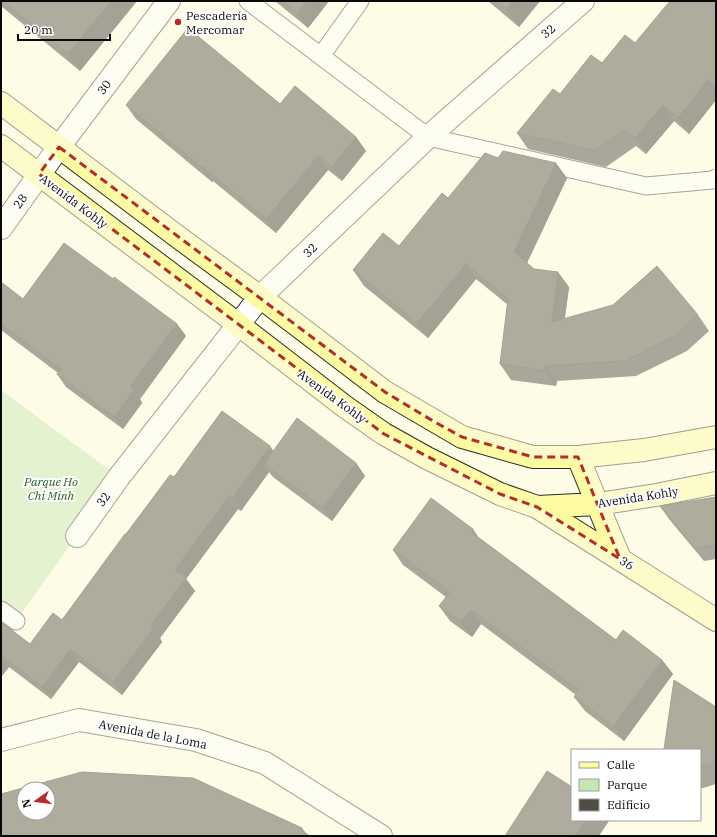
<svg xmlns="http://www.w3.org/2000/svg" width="717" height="837" font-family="'IBM Plex Serif',serif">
  <rect width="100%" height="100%" fill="#fefce7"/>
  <!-- green -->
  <path fill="#c8e6b3" d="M1 390 119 477 16 621 1 610Z"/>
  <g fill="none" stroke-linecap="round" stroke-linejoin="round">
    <defs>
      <path id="lane" d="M248 1 428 137 646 186 713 180 716 178
        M321 56 360 1
        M1 610 16 621"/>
      <path id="street" d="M1 228 59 147 169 1
        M77 536 119 477 260 297 428 137 583 1
        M1 740 79 720 196 740 265 763 381 836"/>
      <path id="secondary" d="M1 103 178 237 260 297 385 392 462 437 533 457H578L644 450 716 437
        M1 146 239 325 344 406 384 434 427 458 500 494 537 507 598 504 656 495 716 483
        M578 457 620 559
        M537 507 716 620"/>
    </defs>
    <!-- lane casing -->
    <use href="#lane" stroke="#3c3c3c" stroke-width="19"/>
    <!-- street casing -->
    <use href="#street" stroke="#3c3c3c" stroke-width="24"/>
    <!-- secondary casing -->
    <use href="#secondary" stroke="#2b2b2b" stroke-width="24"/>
    <!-- lane -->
    <use href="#lane" stroke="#fff" stroke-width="17"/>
    <!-- street -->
    <use href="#street" stroke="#fff" stroke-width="22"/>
    <!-- secondary -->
    <use href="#secondary" stroke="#fcfba4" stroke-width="22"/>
  </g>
  <!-- wall -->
  <path fill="#46413c" d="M1 1H137L80 71 1 6Z
    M275 1H329L308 28Z
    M488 1H540L519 27Z
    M716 1V100L689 134 674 121 646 154 636 146 606 167 528 149 517 133 560 94 602 63 635 43Z
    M280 104 356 137 366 151 342 181 328 170 276 233 213 181 212 182 136 119 126 105Z
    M567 178 527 263 534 269 569 287 565 318 698 315 709 331 687 351 636 376 557 381 556 386 511 380 500 364 508 305 476 279 428 338 364 286 353 270 399 246 448 198Z
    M113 279 177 324 186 336 140 399 142 403 123 429 66 387 57 374 58 373 1 330V282L23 299Z
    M273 451 356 463 365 476 332 521 273 477 269 472 241 511 238 509 186 579 195 591 160 638 162 642 122 695 79 662 51 699 9 667 1 677V622L30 644 62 620 126 534 174 477Z
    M716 497V559L704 561 669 519 660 506Z
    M479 538 616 640 662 660 673 674 624 741 585 711 574 697 576 695 481 624 472 637 450 621 439 606 446 597 403 565 393 550Z
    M716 707V784L700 789V750Z"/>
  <!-- shaded-wall -->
  <path fill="#393531" d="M111 1H137L80 71 68 54Z
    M306 1H329L308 28 297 13Z
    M513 1H540L519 27 506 9Z
    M708 80 716 91V100L689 134 678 118Z
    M663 105 674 121 646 154 635 138Z
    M356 137 366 151 342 181 332 167Z
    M318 156 328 170 276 233 266 219Z
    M556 163 567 178 525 267 514 252Z
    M203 167 213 181 212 182 202 168Z
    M466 264 476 279 428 338 417 323Z
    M558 272 569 287 562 337 552 322Z
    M177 324 186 336 140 399 142 403 123 429 114 417 130 387Z
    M546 366 557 381 556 386 545 371Z
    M270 446 279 459 264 464 269 472 241 511 232 498Z
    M356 463 365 476 332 521 323 508Z
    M229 496 238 509 186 579 195 591 160 638 162 642 122 695 113 682 150 626 175 570Z
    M473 529 483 544 471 532Z
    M471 610 481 624 472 637 461 622Z
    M70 649 79 662 51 699 42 687Z
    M1 656 9 667 1 677Z
    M662 660 673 674 624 741 614 726Z
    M585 820H608L609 821 599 836H575Z
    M302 828 308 836 301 830Z"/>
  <!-- building -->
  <path fill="#514c46" stroke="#393531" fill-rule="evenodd" d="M3 1H111L68 54Z
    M283 1H306L297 13Z
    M497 1H513L506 9Z
    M670 1H716V86L708 80 678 118 663 105 635 138 625 130 595 151 517 133 553 89 560 94 591 55 602 63 625 35 635 43Z
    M188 28 280 104 295 86 356 137 332 167 318 156 266 219 203 167 202 168 126 105Z
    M503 151 556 163 514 252 534 269 558 272 552 322 613 305 657 266 698 315 676 335 626 361 546 366 545 371 500 364 508 299 466 264 417 323 353 270 383 233 399 246 442 193 448 198 485 153 498 158Z
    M64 243 113 279 114 277 177 324 130 387 134 390 114 417 57 374 61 369 1 324V282L23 299Z
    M222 411 270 446 232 498 229 496 175 570 186 578 150 626 153 629 113 682 70 649 42 687 1 655V622L30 644 53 613 62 620 125 534H126L170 475 174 477Z
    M297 418 356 463 323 508 264 464Z
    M716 497V545L695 548 660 506Z
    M431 498 473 529 471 532 616 640 623 630 662 660 614 726 574 697 579 690 471 610 461 622 439 606 450 592 393 550Z
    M674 680 716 707V762L700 767V750H665L664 749Z
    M547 771 572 787V820H585L575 836H505Z
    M82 772 193 778 302 828 301 830 310 836H1V794ZM24 789H48V813H24Z"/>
  <!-- marked area -->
  <path d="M0 0H717V837H0ZM59 147 385 392 433 421 462 437 533 457H578L620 559 537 507 500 494 384 434 39 174Z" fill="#fefce7" fill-opacity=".55" fill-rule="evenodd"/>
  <path fill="none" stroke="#b22f29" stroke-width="3" stroke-dasharray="8 5" stroke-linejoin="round" d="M59 147 385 392 433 421 462 437 533 457H578L620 559 537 507 500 494 384 434 39 174Z"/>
  <!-- markers -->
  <circle fill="#b22f29" stroke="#fff" stroke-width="1.5" cx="178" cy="22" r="4"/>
  <g text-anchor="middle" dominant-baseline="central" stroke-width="4" stroke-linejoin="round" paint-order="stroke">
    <!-- poi labels -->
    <g font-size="12" fill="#090909" stroke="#fff" text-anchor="start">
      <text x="186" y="15">Pescadería<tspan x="186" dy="14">Mercomar</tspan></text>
    </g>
    <!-- street labels -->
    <g font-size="12" fill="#090909" stroke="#fff">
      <text transform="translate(548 31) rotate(-41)">32</text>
      <text transform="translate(104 87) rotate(-53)">30</text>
      <text transform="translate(20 201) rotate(-55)">28</text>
      <text transform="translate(74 201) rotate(37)">Avenida Kohly</text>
      <text transform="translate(310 250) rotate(-44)">32</text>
      <text transform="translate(332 396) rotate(36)">Avenida Kohly</text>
      <text transform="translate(638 497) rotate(-9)">Avenida Kohly</text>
      <text transform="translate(103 499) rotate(-54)">32</text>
      <text transform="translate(627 563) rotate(32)">36</text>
      <text transform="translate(153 734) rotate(11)">Avenida de la Loma</text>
    </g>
    <!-- park labels -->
    <g font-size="12" font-style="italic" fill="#255d1e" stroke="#fff">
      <text x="51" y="481">Parque Ho<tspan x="51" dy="14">Chi Minh</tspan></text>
    </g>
  </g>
  <!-- border -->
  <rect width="717" height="837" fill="none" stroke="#090909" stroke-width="4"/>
  <!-- legend -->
  <rect x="571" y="749" width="130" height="72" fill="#ffffff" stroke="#9d9d9d"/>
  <rect x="579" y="762" width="20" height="6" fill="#fcfba4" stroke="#9d9d9d"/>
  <text x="607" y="769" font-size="12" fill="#090909">Calle</text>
  <rect x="579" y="779" width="20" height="12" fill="#c8e6b3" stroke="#9d9d9d"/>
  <text x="607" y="789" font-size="12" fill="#090909">Parque</text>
  <rect x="579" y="799" width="20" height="12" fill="#514c46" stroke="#9d9d9d"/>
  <text x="607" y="809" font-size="12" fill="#090909">Edificio</text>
  <!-- north arrow -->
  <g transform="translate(36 801) rotate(256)"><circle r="19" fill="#ffffff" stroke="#9d9d9d"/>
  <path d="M0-3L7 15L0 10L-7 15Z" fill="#b22f29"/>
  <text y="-6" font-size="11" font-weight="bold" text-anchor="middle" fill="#090909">N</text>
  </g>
  <!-- scale -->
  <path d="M18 34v6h92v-6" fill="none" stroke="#090909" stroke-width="2"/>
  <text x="24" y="34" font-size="12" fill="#090909" stroke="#ffffff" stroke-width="3" paint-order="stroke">20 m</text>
</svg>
